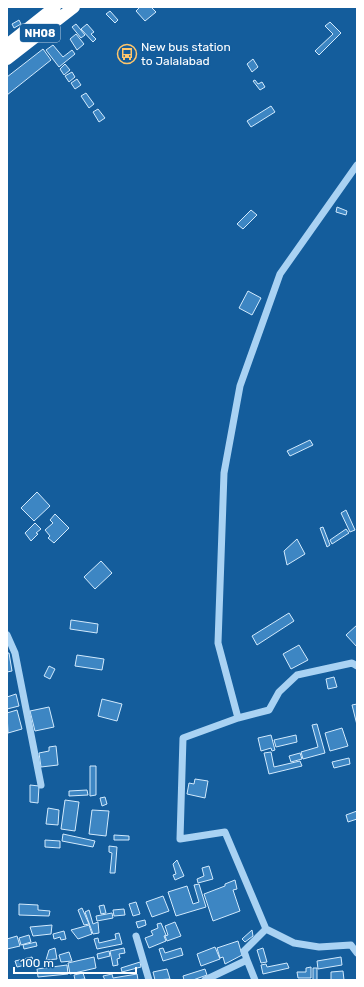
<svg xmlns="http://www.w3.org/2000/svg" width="364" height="987" font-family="Rubik,sans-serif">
  <rect width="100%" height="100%" fill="#145d9c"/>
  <!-- building -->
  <path fill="#3d86c3" stroke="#d2eafd" d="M140 7H151L156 12 145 21 136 11Z
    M110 11 118 20 115 23 106 14Z
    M19 20 21 24 14 28 12 24Z
    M330 22 341 33 319 55 315 51 333 34 325 26Z
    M76 24 85 35 81 38 72 27Z
    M87 24 94 32 91 34 96 39 93 42 81 29Z
    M76 34 84 44 77 50 70 39Z
    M53 45 63 57 72 50 75 54 59 67 46 50Z
    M43 49 51 60 7 95V77Z
    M253 59 258 67 252 72 247 64Z
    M65 64 70 70 64 75 60 69Z
    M72 72 75 77 69 82 65 76Z
    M77 79 81 85 75 89 71 83Z
    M255 80 258 84 262 82 265 87 260 90 253 81Z
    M86 93 94 104 89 108 81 96Z
    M271 106 275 112 251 127 247 121Z
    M98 109 105 118 99 122 93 112Z
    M337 207 347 211 346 215 336 212Z
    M251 210 257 215 243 229 237 224Z
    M248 291 261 298 252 315 239 308Z
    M310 440 313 445 290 456 287 451Z
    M37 492 50 506 34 521 21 508Z
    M346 510 355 530 350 532 341 513Z
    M55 514 69 528 54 543 48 538 50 536 45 530 53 523 50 520Z
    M35 523 41 529 36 533 38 534 31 541 25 533Z
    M323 527 330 545 327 547 320 528Z
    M346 529 349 533 332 544 330 540Z
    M297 539 305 554 287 565 284 551Z
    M101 561 112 573 95 589 84 577Z
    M289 613 294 621 257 645 252 636Z
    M71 620 98 624 97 633 70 629Z
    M357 625V647L346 635Z
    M299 645 308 660 291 669 283 654Z
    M7 653H9L12 671 7 672Z
    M77 655 104 659 102 670 75 666Z
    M49 666 55 669 50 679 44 676Z
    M334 677 337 687 328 689 326 679Z
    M16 694 19 706 7 709V697Z
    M102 699 122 704 117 721 98 716Z
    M357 704V725L352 705Z
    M49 707 54 727 35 731 30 711Z
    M17 710 22 729 8 733 7 713Z
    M317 724 325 753 303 759 301 752 318 747 312 725Z
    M342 728 348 746 330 751 325 733Z
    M271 735 275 750 272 751 271 748 261 751 258 738Z
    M296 735 297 742 276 747 274 740Z
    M56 746 58 765 41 767 39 753 49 751V747Z
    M271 752 274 767 300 761 302 766 269 774 264 753Z
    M300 753 302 759 291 762 289 756Z
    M349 758 350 764 334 768 332 762Z
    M90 766H96V795L90 796Z
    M195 779 208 781 205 798 187 794 189 783 194 784Z
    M30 785 39 786 38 803 30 802Z
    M87 790 88 795 69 796V791Z
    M105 797 107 804 102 806 100 798Z
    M65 800 79 802 75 831 61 829Z
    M48 808 59 810 58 825 46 824Z
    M92 810 109 811 106 836 89 834Z
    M357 811V819L348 822 346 815Z
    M63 834 95 841 93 847 62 841Z
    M114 835 129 836V840H114Z
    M45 840 60 841V848L45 847Z
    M109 846 117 847 115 873H110L112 853 109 852Z
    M177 860 184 876 175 880 173 875 176 874 173 864Z
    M209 866 213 879 198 883 197 879 204 876 202 868Z
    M235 880 237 889 233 890 240 911 213 921 204 894 225 886V884Z
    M199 884 206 907 176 916 168 892 187 886 193 904 199 902 194 885Z
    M163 896 169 911 152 917 146 902Z
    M136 902 140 914 133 916 129 904Z
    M19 904 38 905V910L50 911 49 916 19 915Z
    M104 905 106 913 101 914 99 906Z
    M82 908 89 924 84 925 78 910Z
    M124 909 125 915 114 916 113 910Z
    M89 910 93 924 98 922 99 933 93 934 85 912Z
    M112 913 113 918 97 921 96 916Z
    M145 920 146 925 138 928 136 922Z
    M175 922 181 936 167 941 165 936 168 935 165 926Z
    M161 923 166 935 164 936 166 941 149 948 145 938 153 935 151 931 158 928 157 924Z
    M52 925 51 934 33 936 30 927Z
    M89 925 92 934 78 939 71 930Z
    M252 930 253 936 245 942 242 939Z
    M64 931 66 939 61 940 60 937 54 939 53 934Z
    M119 933 122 944 97 949 94 939 98 938 99 943 116 939 115 934Z
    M29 935 31 942 21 945 19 938Z
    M17 936 20 946 7 949V939Z
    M238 941 242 955 225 964 223 957 220 958 217 948Z
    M36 942 37 946 24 949 23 945Z
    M215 947 220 959 201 966 197 954Z
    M55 948 57 959 46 960 49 950Z
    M124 948 125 953 119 954 120 958 117 959 118 965 113 966 110 951Z
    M163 948 165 953 181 948 183 955 163 961 159 949Z
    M263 948 267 962 261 963 257 950Z
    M109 951 110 956 98 959 97 954Z
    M69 952 72 961 61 962 59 955Z
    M32 957 34 963 17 967 15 961Z
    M94 957 96 968 70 974 68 963Z
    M341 957 342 965 318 969 317 961Z
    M140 962 141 967 122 972 121 968Z
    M287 963 289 968 263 974 261 965 266 964 267 967Z
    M67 965 68 974 38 977 37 969Z
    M311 967V978H298L297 972H306V968Z
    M313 968H317V980H313Z
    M167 969 170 979 155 980 153 972Z
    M205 969 207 975 193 980H184L183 976Z
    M343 971 344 980H331V972Z
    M83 973 85 979 75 980 74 975Z
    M112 974 113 978 137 974 138 980H105L103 976Z"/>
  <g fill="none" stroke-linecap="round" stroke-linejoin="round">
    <!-- minor -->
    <path stroke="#a9d2f3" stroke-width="7" d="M7 635 15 653 41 785
      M357 666 352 663 297 675 279 692 269 710 238 718 183 738 180 839 225 832 266 929 294 943 319 947 351 945 357 953
      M238 718 218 643 224 473 240 386 280 274 357 165
      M136 936 149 980
      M247 960 255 980
      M205 980 247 960 244 951 266 929"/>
    <!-- highway -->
    <path stroke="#fff" stroke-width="12" d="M7 45 55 7
      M7 59 74 7"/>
  </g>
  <!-- icons -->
  <defs>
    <symbol id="bus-ring" viewBox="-11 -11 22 22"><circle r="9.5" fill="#145d9c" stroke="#ffc66c" stroke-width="1.5"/><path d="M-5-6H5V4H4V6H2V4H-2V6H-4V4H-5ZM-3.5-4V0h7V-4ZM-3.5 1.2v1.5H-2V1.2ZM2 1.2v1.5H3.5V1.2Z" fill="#ffc66c"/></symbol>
  </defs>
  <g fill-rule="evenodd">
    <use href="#bus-ring" x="116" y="43" width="22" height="22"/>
  </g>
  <g text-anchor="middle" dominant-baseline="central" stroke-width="3.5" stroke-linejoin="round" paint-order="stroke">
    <!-- shield labels -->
    <rect fill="#145d9c" stroke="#b8cee1" stroke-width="1" x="20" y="24" width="40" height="18" rx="3"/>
    <g font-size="11" font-weight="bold" fill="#fff">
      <text x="40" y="33">NH08</text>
    </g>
    <!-- poi labels -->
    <g font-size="12" fill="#fff" stroke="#145d9c" text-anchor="start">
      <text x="141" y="47">New bus station<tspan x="141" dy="14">to Jalalabad</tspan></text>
    </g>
  </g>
  <!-- border -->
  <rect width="364" height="987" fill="none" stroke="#ffffff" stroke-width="16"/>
  <!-- scale -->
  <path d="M14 967v6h122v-6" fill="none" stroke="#ffffff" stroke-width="2"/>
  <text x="20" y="967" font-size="12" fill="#ffffff" stroke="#145d9c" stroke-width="3" paint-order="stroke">100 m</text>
</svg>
